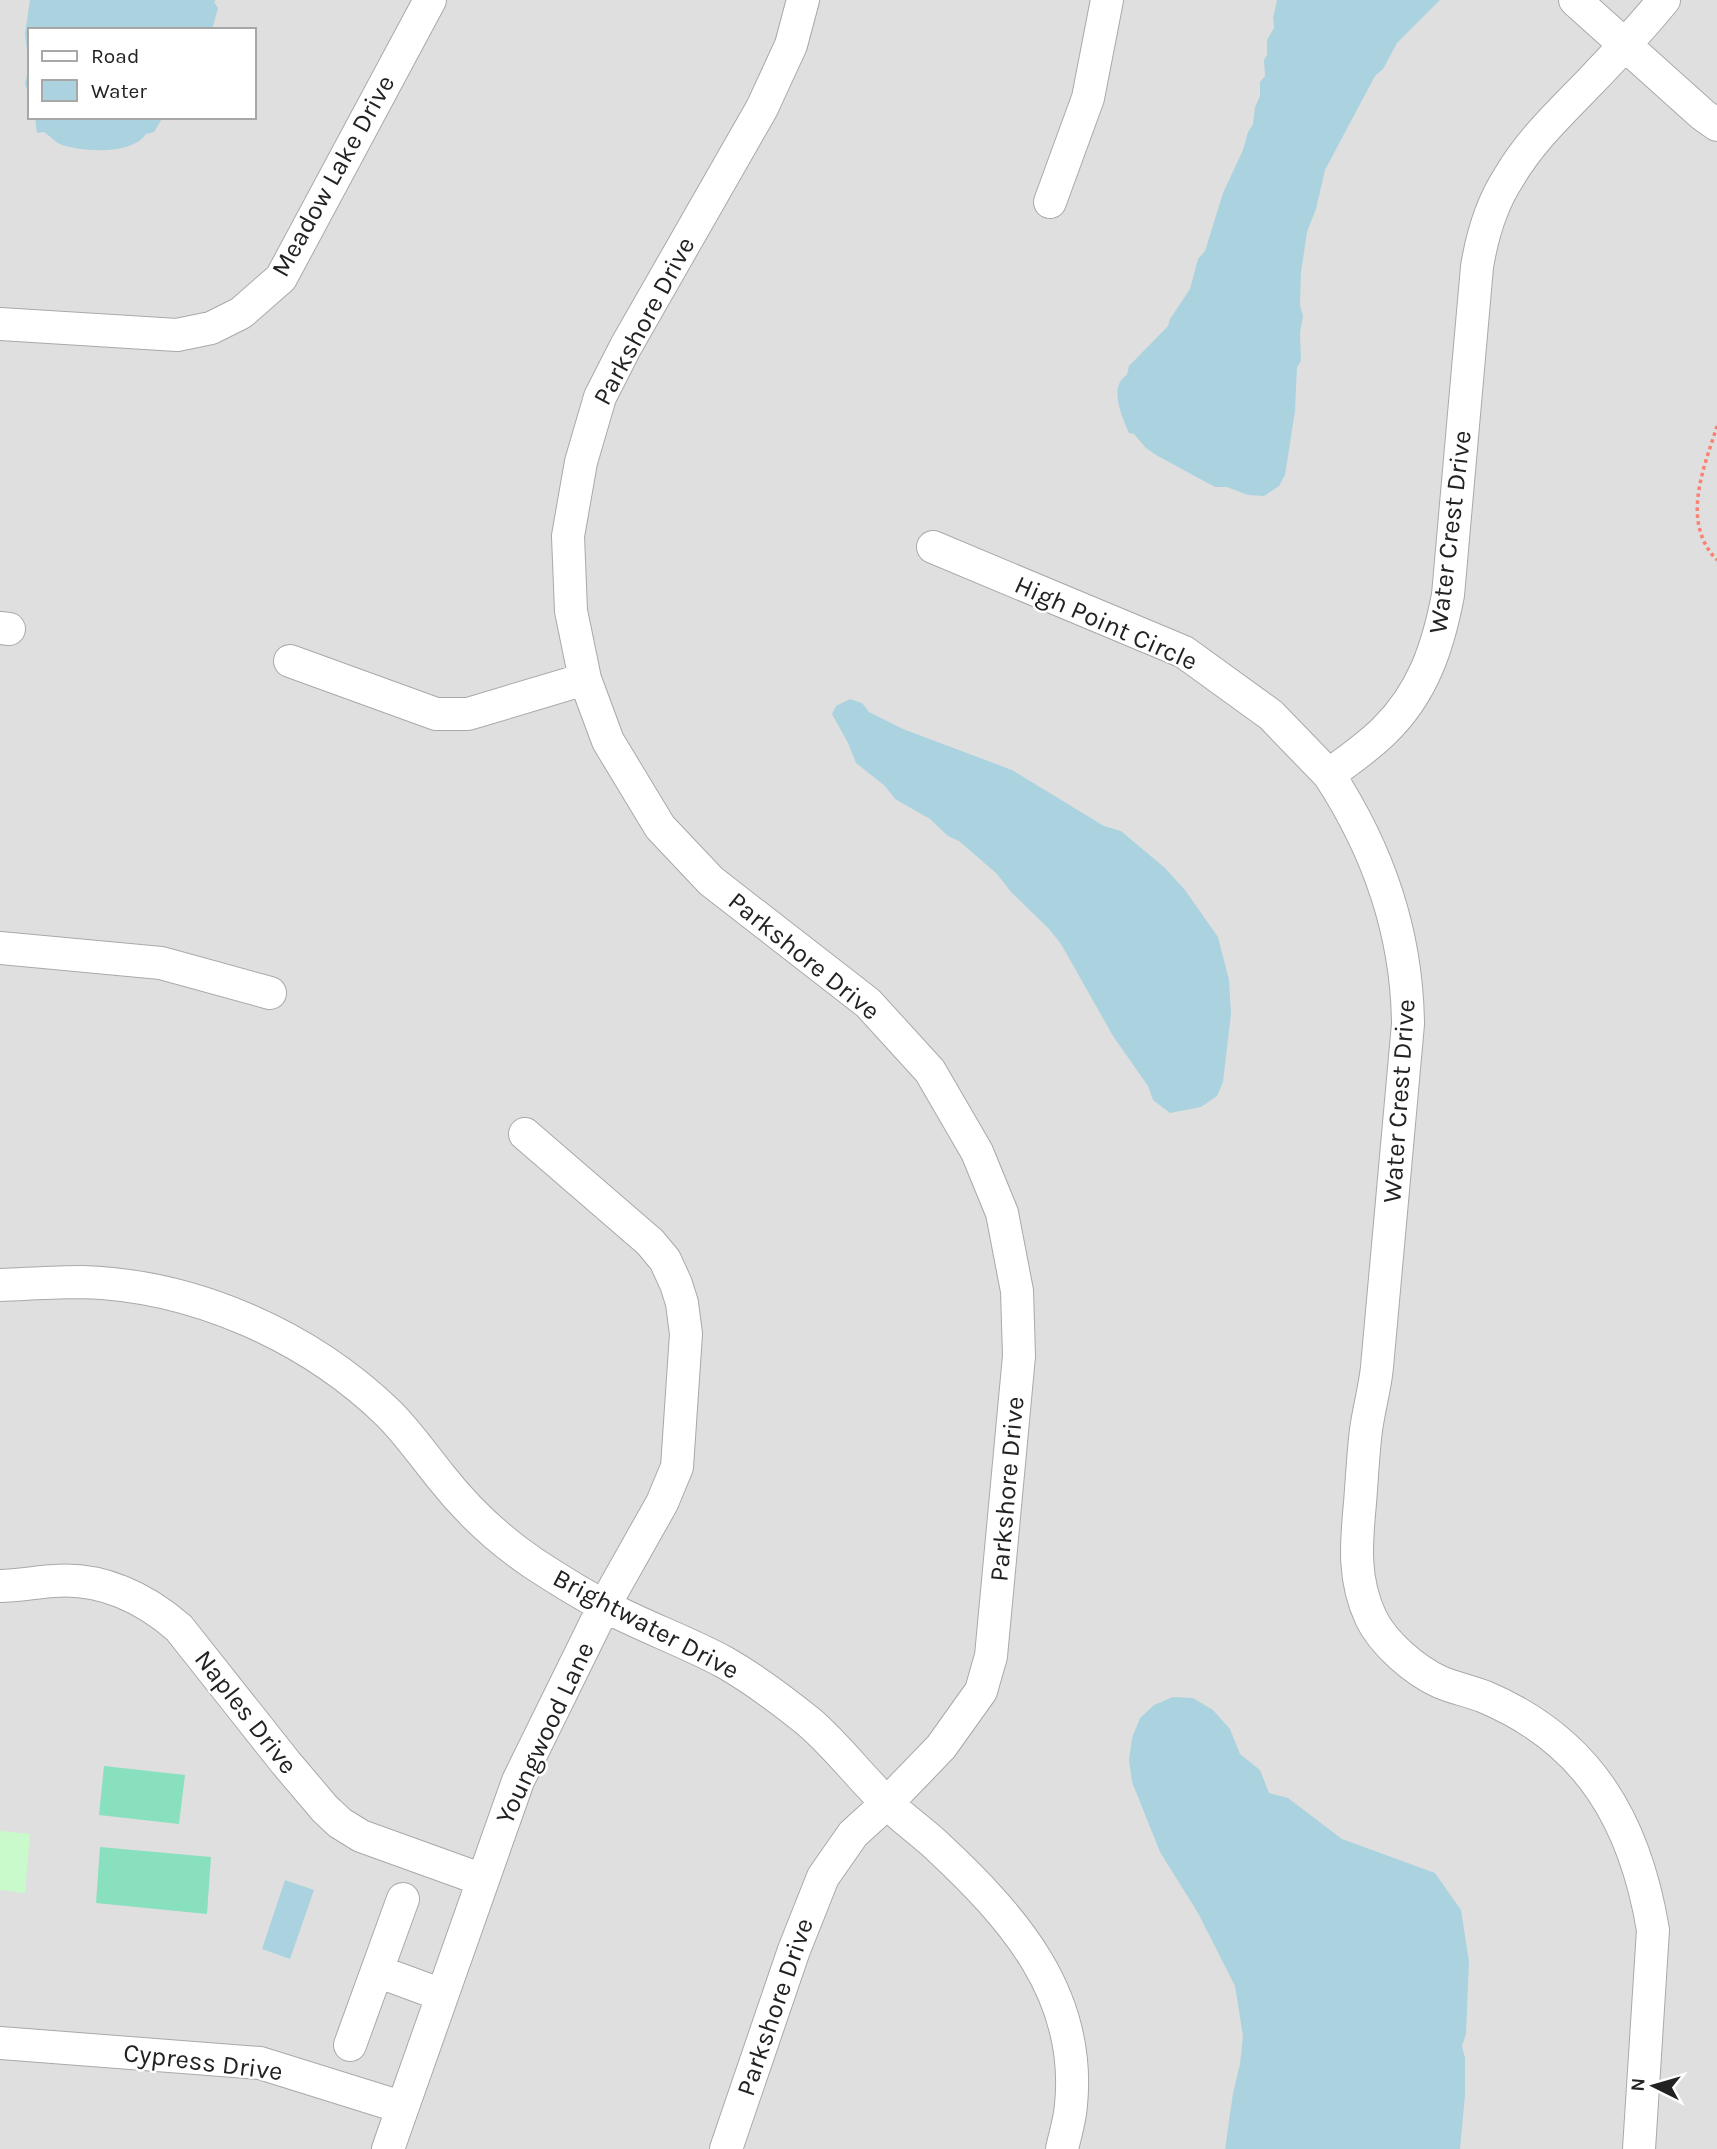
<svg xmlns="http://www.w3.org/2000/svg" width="1717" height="2149" font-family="Karla,sans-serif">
  <rect width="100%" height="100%" fill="#f2efe9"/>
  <!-- residential -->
  <path fill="#e0dfdf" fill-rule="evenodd" d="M0 0H1717V2149H0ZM30 30H254V117H30Z"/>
  <!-- park -->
  <path fill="#c8facc" d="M0 1831 30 1834 25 1893 0 1890Z"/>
  <!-- pitch -->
  <path fill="#88e0be" d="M104 1766 185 1775 179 1824 99 1815Z
    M100 1847 211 1857 207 1914 96 1903Z"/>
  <!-- water -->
  <path fill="#aad3df" d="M30 0H216L214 2 218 8 212 30H30V97L25 84 29 67 25 34Z
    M1277 0H1440L1397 43 1383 69 1375 76 1325 170 1316 209 1307 232 1301 273 1300 305 1303 316 1300 333 1301 361 1297 367 1295 411 1285 475 1279 486 1264 496 1248 495 1227 487H1215L1156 455 1146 448 1134 434 1129 433C1122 417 1108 386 1127 375L1129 366 1168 326 1170 319 1190 289 1198 259 1205 251 1223 193 1243 150 1248 132 1253 124 1255 107 1260 96V82L1265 76 1264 60 1267 55V40L1274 28 1273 18Z
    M35 117H163L154 132 146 134C132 155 84 152 62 145 56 143 50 136 44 132L37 133Z
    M850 699 862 703 869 712 903 729 1012 770 1104 826 1121 831 1165 868 1185 890 1218 937 1229 980 1231 1014 1223 1082 1217 1096 1201 1107 1170 1113 1153 1100 1148 1086 1113 1036 1061 944 1049 929 1011 892 997 874 959 841 948 836 930 819 895 799 885 786 856 763 848 743 832 714 836 706Z
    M1173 1697 1193 1698 1213 1710 1230 1729 1240 1754 1260 1770 1269 1793 1288 1798 1342 1839 1435 1873 1461 1910 1469 1961 1466 2034 1462 2046 1465 2058V2095L1460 2149H1225L1233 2093 1240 2064 1243 2036 1235 1986 1198 1913 1160 1852 1132 1782 1129 1760 1132 1738 1140 1718 1154 1705Z
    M285 1880 314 1890 290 1959 262 1949Z"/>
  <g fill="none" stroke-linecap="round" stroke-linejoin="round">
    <defs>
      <path id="minor" d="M1575 0 1703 115 1717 125
        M1050 202 1088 98 1107 0
        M0 324 177 335 211 328 241 313 281 278 430 0
        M933 547 1184 652 1271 715 1329 775
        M0 628 9 629
        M290 661 436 714H468L585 679
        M0 948 161 963 270 993
        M0 1285C27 1284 55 1282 82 1282 194 1285 309 1336 389 1414 408 1433 424 1456 441 1477 467 1510 499 1540 533 1563 556 1578 579 1593 603 1605 642 1626 685 1641 724 1662 754 1679 783 1701 809 1722 837 1746 860 1777 886 1802 902 1818 921 1831 937 1846 1013 1917 1082 1994 1071 2105 1070 2120 1065 2135 1062 2149
        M0 1586C18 1586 36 1582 54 1581 101 1577 145 1598 179 1628L286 1763 325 1809 340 1823 361 1836 483 1880
        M377 1971 442 1995
        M0 2043 260 2063 401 2107
        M350 2045 403 1899
        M388 2149 518 1781 604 1606 662 1503 677 1467 686 1334 682 1303 676 1284 665 1260 650 1242 525 1134
        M726 2149 794 1950 823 1877 853 1834 887 1803 941 1747 981 1691 991 1656 1019 1356 1017 1291 1002 1213 977 1152 930 1071 868 1003 711 881 660 827 608 741 585 679 571 611 568 536 581 462 600 397 626 346 762 108 791 45 803 0
        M1639 2149 1653 1930C1635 1822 1589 1741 1485 1697 1470 1691 1454 1688 1440 1682 1414 1670 1383 1643 1371 1618 1353 1580 1356 1544 1360 1503 1362 1479 1363 1454 1366 1430 1369 1408 1375 1388 1377 1367 1388 1252 1398 1138 1408 1024 1407 933 1378 850 1329 775 1347 761 1368 747 1384 731 1423 693 1438 647 1448 595L1477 267C1482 236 1492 203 1509 177 1530 141 1560 113 1589 83 1615 56 1640 29 1664 0"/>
    </defs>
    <!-- minor casing -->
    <use href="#minor" stroke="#a9a9a9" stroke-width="34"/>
    <!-- path -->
    <path stroke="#fa8072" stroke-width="3.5" stroke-dasharray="3.5 3.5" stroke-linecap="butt" d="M1717 426C1704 468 1680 522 1717 560"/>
    <!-- minor -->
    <use href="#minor" stroke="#fff" stroke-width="32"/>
  </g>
  <g text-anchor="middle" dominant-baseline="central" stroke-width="5" stroke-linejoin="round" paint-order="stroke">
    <!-- street labels -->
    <g font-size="26" fill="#222" stroke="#fff">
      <text transform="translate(333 176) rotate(-61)">Meadow Lake Drive</text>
      <text transform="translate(644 321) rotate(-62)">Parkshore Drive</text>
      <text transform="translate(1450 532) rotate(-83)">Water Crest Drive</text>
      <text transform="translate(1106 623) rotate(24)">High Point Circle</text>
      <text transform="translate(804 956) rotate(39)">Parkshore Drive</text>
      <text transform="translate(1399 1101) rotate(-86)">Water Crest Drive</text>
      <text transform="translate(1007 1489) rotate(-85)">Parkshore Drive</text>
      <text transform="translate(646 1624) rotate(28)">Brightwater Drive</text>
      <text transform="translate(246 1712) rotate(52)">Naples Drive</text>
      <text transform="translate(545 1733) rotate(-65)">Youngwood Lane</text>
      <text transform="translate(775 2007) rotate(-71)">Parkshore Drive</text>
      <text transform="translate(203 2062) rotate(7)">Cypress Drive</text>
    </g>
  </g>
  <!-- legend -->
  <rect x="28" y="28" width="228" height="91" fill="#ffffff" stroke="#a7a7a7" stroke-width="2"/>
  <rect x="42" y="51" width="35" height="10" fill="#ffffff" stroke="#a7a7a7" stroke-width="2"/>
  <text x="91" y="63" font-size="21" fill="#222222">Road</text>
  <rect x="42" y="80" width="35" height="21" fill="#aad3df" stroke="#a7a7a7" stroke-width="2"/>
  <text x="91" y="98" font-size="21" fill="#222222">Water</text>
  <!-- north arrow -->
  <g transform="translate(1654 2086) rotate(275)" stroke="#ffffff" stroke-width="5" paint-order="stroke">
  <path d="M0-5L12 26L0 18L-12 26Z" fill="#222222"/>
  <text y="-10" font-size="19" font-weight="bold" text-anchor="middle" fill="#222222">N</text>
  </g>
</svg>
